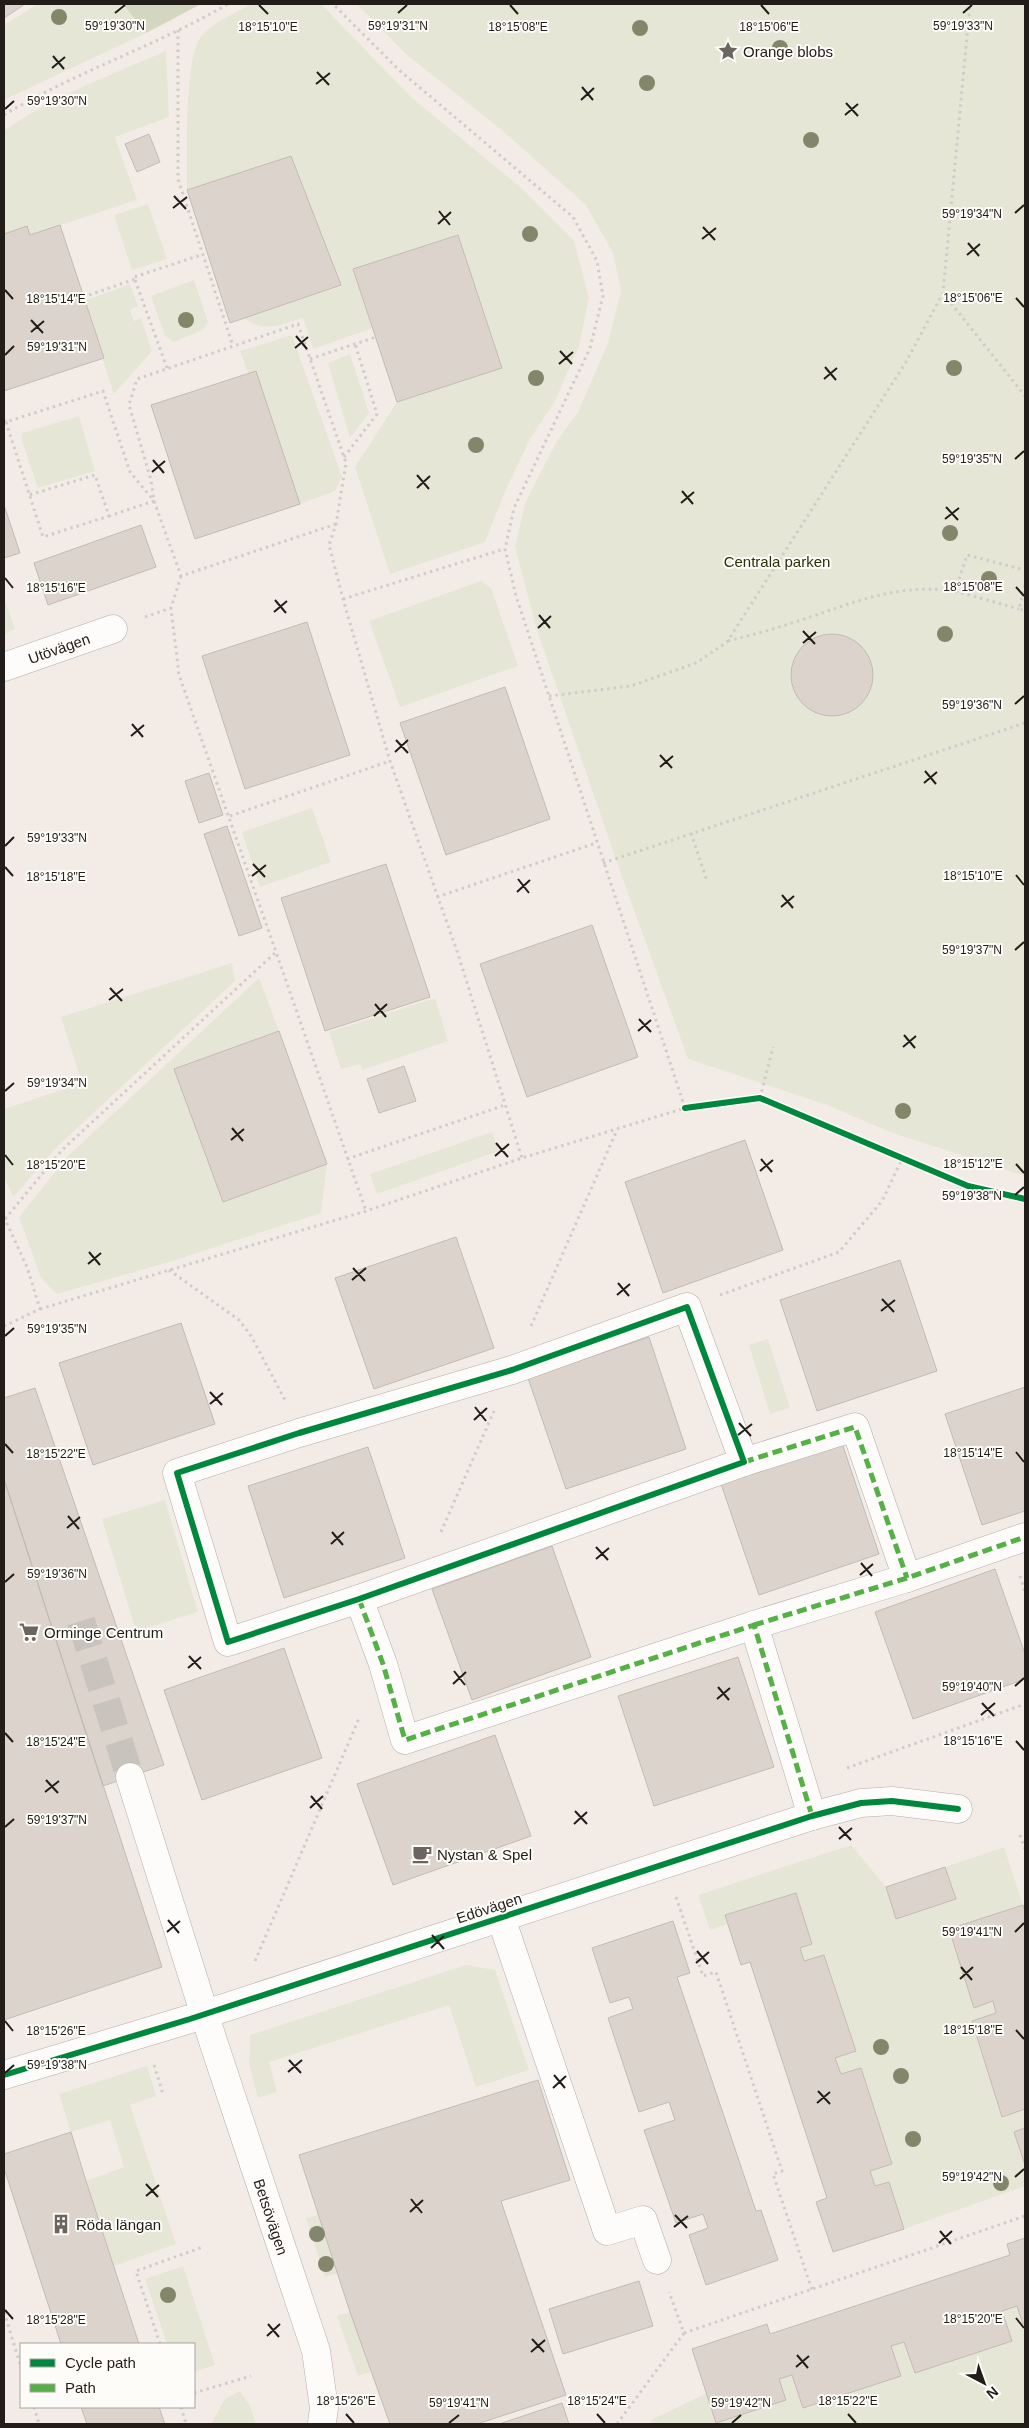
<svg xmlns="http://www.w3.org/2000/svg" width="1029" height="2428" font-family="Helvetica,sans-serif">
  <rect width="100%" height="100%" fill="#f3ece6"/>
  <!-- green -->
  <path fill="#e6e6d7" d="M38 4H123L146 33 4 100V25Z
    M250 4H321L412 98 518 185 574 241 589 298 579 346 555 401 530 439 504 494 485 542 390 574 355 467 397 402 502 368 458 235 354 269 373 328 313 349 303 318C281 325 264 333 243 318L341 285 291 156 187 190C187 159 184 61 200 38 212 21 233 16 250 4Z
    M357 4H1025V1176L890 1132 827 1105 688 1059 622 877 537 630 515 547 525 503 557 441 578 412 608 343 621 291 613 253 586 205 503 131 407 55Z
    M166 51 169 117 115 137 137 200 30 235 27 226 4 234V131C52 96 111 75 166 51Z
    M148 204 167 259 132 270 114 215Z
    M194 280 208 322 203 330 173 342 165 336 151 296Z
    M130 284 138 306 130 310 134 321 141 318 152 351 114 394 84 301Z
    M292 335 342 477 335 491 300 504 256 371 248 373 240 351Z
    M350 354 369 413 350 438 328 363Z
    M79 416 95 471 38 488 22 441V433Z
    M481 581 491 588 518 666 400 707 369 621Z
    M4 598 15 629 4 634Z
    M312 808 331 862 260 887 242 832Z
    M232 963 235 981 59 1145 13 1197 4 1176V1109L82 1083 61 1017Z
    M259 978 279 1031 175 1069 223 1202 327 1164 321 1213 169 1262 57 1294 41 1278 19 1217 68 1156Z
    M435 998 448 1041 362 1070 360 1064 341 1069 329 1032Z
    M492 1132 499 1151 377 1194 370 1174Z
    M768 1339 790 1408 770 1414 749 1345Z
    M165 1500 198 1612 136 1631 102 1519Z
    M851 1845 886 1887 897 1919 956 1899 945 1867 1004 1847 1023 1905 950 1930 974 2008 993 2001 996 2013 973 2021 1003 2116 1025 2109V2128L1014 2132 1025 2165V2186L904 2229 889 2183 875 2186 870 2171 892 2163 861 2068 841 2074 835 2058 856 2051 825 1955 804 1961 800 1948 812 1943 796 1893 725 1915 728 1924 710 1930 698 1895Z
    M466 1965 495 1970 529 2070 476 2087 449 2005 269 2062 277 2092 258 2098 249 2064 250 2035Z
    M147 2066 156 2096 130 2105 176 2244 114 2266 86 2181 124 2167 110 2120 71 2132 59 2094Z
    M318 2215 338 2273 325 2277 306 2218Z
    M183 2266 215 2365 194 2372V2344H167L145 2279Z
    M1017 2306 1023 2324 1025 2323V2424H652L651 2420 707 2393 792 2375 803 2408 891 2346 904 2342 915 2373 1012 2341 1002 2311Z
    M350 2312 371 2372 358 2376 337 2316Z
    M240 2391 250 2406 256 2424H211L225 2399Z"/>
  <!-- forest -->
  <path fill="#d4d7c0" d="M123 4H201L146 33Z"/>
  <!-- building -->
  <path fill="#dcd4cc" stroke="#c1bbb6" d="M4 4H25L4 18Z
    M149 134 160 162 137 172 125 144Z
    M291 156 341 285 230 323 187 190Z
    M60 225 104 358 4 391V234L27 226 30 235Z
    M458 235 502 368 397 402 353 269Z
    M256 371 300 504 195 539 151 405Z
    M4 505 20 553 4 558Z
    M141 525 156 567 48 605 34 563Z
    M307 622 350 755 245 789 202 656Z
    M791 675a41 41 0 1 1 82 0a41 41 0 1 1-82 0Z
    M505 687 550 819 446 855 400 723Z
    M209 773 223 815 199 823 185 781Z
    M227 826 262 928 239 936 204 834Z
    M386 864 430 997 325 1031 281 898Z
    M592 925 638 1057 527 1097 480 964Z
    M279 1031 327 1164 223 1202 174 1069Z
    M404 1066 416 1101 379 1113 367 1079Z
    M745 1140 783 1250 663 1293 625 1182Z
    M456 1237 494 1348 374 1389 335 1278Z
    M900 1260 937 1371 817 1411 780 1300Z
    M181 1323 215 1424 93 1465 59 1363Z
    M649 1337 686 1449 566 1489 528 1378Z
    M1025 1387V1511L982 1525 945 1414Z
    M35 1388 164 1765 103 1786 4 1479V1398Z
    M842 1443 879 1554 759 1595 721 1484Z
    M368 1447 405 1558 284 1598 248 1486Z
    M4 1479 162 1967 4 2020Z
    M552 1546 591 1657 472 1700 432 1589Z
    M995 1569 1025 1654V1679L913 1719 875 1612Z
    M284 1648 322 1758 202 1800 164 1690Z
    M738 1657 774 1767 654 1806 618 1696Z
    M495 1735 531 1836 393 1885 357 1784Z
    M945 1867 956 1899 896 1919 886 1887Z
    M796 1893 812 1944 800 1948 804 1961 824 1955 856 2051 835 2058 841 2074 861 2068 892 2164 870 2171 875 2186 889 2182 904 2229 833 2252 816 2202 827 2198 750 1962 741 1965 725 1915Z
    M1023 1905 1025 1912V2109L1002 2117 972 2021 996 2013 993 2001 974 2008 949 1929Z
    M673 1921 690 1973 677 1977 756 2211 761 2210 778 2260 706 2285 689 2235 708 2228 703 2214 676 2223 644 2130 675 2120 669 2102 639 2112 608 2018 633 2009 629 1997 610 2003 592 1948Z
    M538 2080 570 2180 501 2201 566 2395 477 2424H390L350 2312 299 2155Z
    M1025 2128V2165L1014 2132Z
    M71 2132 86 2181 139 2344H61L4 2168V2154Z
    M1025 2238V2323L1023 2324 1017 2306 1002 2311 1012 2341 915 2373 904 2342 891 2346 901 2376 803 2408 792 2375 779 2379 786 2400 716 2423 692 2349 767 2324 770 2334 1010 2255 1007 2244Z
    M639 2281 653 2326 563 2354 549 2309Z
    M562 2403 569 2424H499Z
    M81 2407H159L165 2424H87Z"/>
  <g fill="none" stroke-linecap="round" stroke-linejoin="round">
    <!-- minor-tunnel -->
    <path stroke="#c9c3bd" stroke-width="28" stroke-dasharray="28 14" stroke-linecap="butt" d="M81 1621 130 1777"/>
    <defs>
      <g id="minor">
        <path id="s1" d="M4 667 113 629"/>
        <path d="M687 1307 744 1462 359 1599 228 1642 177 1473 299 1433 512 1370Z"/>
        <path d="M744 1462 855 1427 907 1578"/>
        <path d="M359 1599 383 1664 405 1740 754 1625 812 1816"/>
        <path d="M754 1625 907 1578 1025 1537"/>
        <path id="s2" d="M130 1777 213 2041 316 2351 324 2408 322 2423"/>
        <path d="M501 1918 607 2231 643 2220 657 2260"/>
        <path d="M4 2075 190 2019 812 1816 861 1803 892 1801 958 1809"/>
      </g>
    </defs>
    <!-- minor casing -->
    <use href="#minor" stroke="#b2ada8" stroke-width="29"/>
    <!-- path -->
    <path stroke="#cfccca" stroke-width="3" stroke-dasharray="2.5 4" stroke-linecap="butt" d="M178 30V179L233 346
      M4 115C75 72 156 46 228 4
      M943 293 1025 396
      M83 297 135 279
      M310 359 376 337
      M167 368 134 277 201 255
      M4 420 6 422 103 391 130 472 154 501 109 516
      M6 422 43 537 109 516 95 475 29 495
      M344 457 377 414 355 344
      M336 524 181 576 154 501 151 480 129 405 137 379 298 324 346 463 336 524 329 545 343 599 390 761 458 954 522 1158
      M181 576 171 608 179 675 276 952
      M1025 585 1019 609 1025 611
      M955 591 1019 609
      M343 599 504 549
      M145 617 171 608
      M728 641C751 635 775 629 798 621 854 603 895 583 955 591L967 555 1025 570
      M549 696 631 686 696 663 727 642 906 362 943 293 970 4
      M230 816 390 761
      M691 833 707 881
      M603 863 1025 723
      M437 897 596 843
      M760 1098 773 1047
      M347 1159 505 1105
      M4 1217 27 1267 40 1309 4 1326
      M5 1219 62 1150 276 952 366 1211
      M169 1270 239 1320 251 1336 285 1400
      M720 1295 839 1252 882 1201 902 1159
      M40 1309 366 1211 522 1158 685 1108 516 596 505 549 514 508 590 348 603 296 597 261 573 217 399 70 333 4
      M531 1326 617 1130
      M441 1532 494 1411
      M1020 1576 1025 1592
      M847 1768 1025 1704
      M1020 1835 1025 1849
      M676 1897 703 1976 716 1972 782 2171 773 2174 812 2290
      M255 1961 360 1716
      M154 2065 163 2094
      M4 2312 21 2367
      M684 2333 1025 2216
      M160 2344 136 2271 203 2247
      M194 2393 251 2376
      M34 2407 39 2424
      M181 2407 186 2424
      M617 2424 684 2333 669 2292"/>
    <!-- minor -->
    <use href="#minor" stroke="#fdfcfb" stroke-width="28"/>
    <!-- quiet -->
    <path stroke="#55b145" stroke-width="5" stroke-dasharray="10 5" stroke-linecap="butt" d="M744 1462 855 1427 907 1578
      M359 1599 383 1664 405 1740 754 1625 812 1816
      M754 1625 907 1578 1025 1537"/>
    <defs>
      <path id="cycleway" d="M685 1108 760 1098 968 1186 1025 1199
        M687 1307 744 1462 359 1599 228 1642 177 1473 299 1433 512 1370Z
        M4 2075 190 2019 812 1816 861 1803 892 1801 958 1809"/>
    </defs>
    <!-- cycleway casing -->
    <use href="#cycleway" stroke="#fefcf9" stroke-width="9"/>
    <!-- cycleway -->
    <use href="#cycleway" stroke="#00873e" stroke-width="6"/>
  </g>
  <!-- trees -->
  <g fill="#84866b">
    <circle cx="59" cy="17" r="8"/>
    <circle cx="640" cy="28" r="8"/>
    <circle cx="780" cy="48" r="8"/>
    <circle cx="647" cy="83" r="8"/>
    <circle cx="811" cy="140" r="8"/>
    <circle cx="530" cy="234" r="8"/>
    <circle cx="186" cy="320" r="8"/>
    <circle cx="954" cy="368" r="8"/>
    <circle cx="536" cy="378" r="8"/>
    <circle cx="476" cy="445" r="8"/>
    <circle cx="950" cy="533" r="8"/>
    <circle cx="989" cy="579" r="8"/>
    <circle cx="945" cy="634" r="8"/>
    <circle cx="903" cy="1111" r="8"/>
    <circle cx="881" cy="2047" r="8"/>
    <circle cx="901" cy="2076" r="8"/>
    <circle cx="913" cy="2139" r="8"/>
    <circle cx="1001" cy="2183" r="8"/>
    <circle cx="317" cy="2234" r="8"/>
    <circle cx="326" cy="2264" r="8"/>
    <circle cx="168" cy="2295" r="8"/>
  </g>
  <!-- ticks -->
  <path fill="none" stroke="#221d19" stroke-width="2" d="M259 5 268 14M510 5 518 14M761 5 769 14M115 13 125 5M398 13 407 5M963 13 972 5M53 56 64 69M52 68 65 57M317 72 329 85M316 84 330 73M582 87 593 100M581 100 594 88M846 103 858 116M5 109 14 101M845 115 858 104M174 196 186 209M173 208 187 197M439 211 450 225M1015 213 1024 205M438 224 451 212M703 227 715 240M702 239 716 228M968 243 979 256M967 255 980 244M5 290 13 299M1016 298 1024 307M31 320 43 333M31 332 44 321M296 336 307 349M295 348 308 337M560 351 572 364M5 355 14 346M559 364 573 352M825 367 836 380M824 379 837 368M1015 459 1024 451M153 460 164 473M152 472 165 461M417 475 429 489M417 488 430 476M682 491 693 504M681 503 694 492M946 507 958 520M945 519 959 508M5 578 13 588M1016 587 1024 596M275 600 286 613M274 612 287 601M539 615 550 628M538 628 551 616M803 631 815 644M803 643 816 632M1015 704 1024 696M132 724 143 737M131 736 144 725M396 740 408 753M395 752 408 740M660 755 672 768M660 767 673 756M925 771 936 784M924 783 937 772M5 846 14 837M253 864 265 877M5 867 13 876M1016 875 1024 885M252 876 266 865M518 879 529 893M517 892 530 880M782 895 793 908M781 907 794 896M1015 950 1024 942M110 988 122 1001M109 1000 123 989M375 1004 386 1017M374 1016 387 1004M639 1019 651 1032M638 1031 651 1020M904 1035 915 1048M903 1047 916 1036M5 1091 14 1083M232 1128 243 1141M231 1140 244 1129M496 1143 508 1157M5 1155 13 1165M495 1156 509 1144M761 1159 772 1172M1016 1164 1024 1173M760 1171 773 1160M1015 1195 1024 1187M89 1252 100 1265M88 1264 101 1253M353 1268 365 1281M352 1280 366 1268M618 1283 629 1296M617 1295 630 1284M882 1299 894 1312M881 1311 895 1300M5 1336 14 1328M210 1392 222 1405M210 1404 223 1393M475 1407 486 1421M474 1420 487 1408M739 1423 751 1436M738 1435 752 1424M5 1444 13 1453M1016 1452 1024 1462M68 1516 79 1529M67 1528 80 1517M332 1532 343 1545M331 1544 344 1532M596 1547 608 1560M596 1559 609 1548M861 1563 872 1576M860 1575 873 1564M5 1582 14 1574M189 1656 201 1669M188 1668 201 1657M454 1671 465 1685M453 1684 466 1672M1015 1686 1024 1678M718 1687 729 1700M717 1699 730 1688M982 1703 994 1716M981 1715 995 1703M5 1733 13 1742M1016 1741 1024 1750M46 1780 58 1793M45 1792 59 1781M311 1796 322 1809M310 1808 323 1796M575 1811 587 1824M574 1824 587 1812M5 1827 14 1819M839 1827 851 1840M839 1839 852 1828M168 1920 179 1933M167 1932 180 1921M1015 1932 1024 1923M432 1935 444 1949M431 1948 444 1936M697 1951 708 1964M696 1963 709 1952M961 1967 972 1980M960 1979 973 1967M5 2021 13 2031M1016 2030 1024 2039M289 2060 301 2073M288 2072 302 2060M5 2073 14 2065M554 2075 565 2088M553 2088 566 2076M818 2091 830 2104M817 2103 830 2092M1015 2177 1024 2169M146 2184 158 2197M146 2196 159 2185M411 2199 422 2213M410 2212 423 2200M675 2215 687 2228M674 2227 688 2216M940 2231 951 2244M939 2243 952 2231M5 2310 13 2319M1016 2318 1024 2328M268 2324 279 2337M267 2336 280 2324M532 2339 544 2352M531 2352 545 2340M797 2355 808 2368M796 2367 809 2356M346 2414 354 2423M597 2414 605 2423M848 2414 856 2423M449 2423 459 2415M732 2423 741 2415"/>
  <!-- icons -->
  <defs>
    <symbol id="sight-bare" viewBox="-9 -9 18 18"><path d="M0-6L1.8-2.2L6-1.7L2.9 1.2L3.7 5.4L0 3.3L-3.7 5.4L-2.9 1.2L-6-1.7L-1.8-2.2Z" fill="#6b6561" stroke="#fefcf9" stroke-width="2.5" paint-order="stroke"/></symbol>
    <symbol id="supermarket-bare" viewBox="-9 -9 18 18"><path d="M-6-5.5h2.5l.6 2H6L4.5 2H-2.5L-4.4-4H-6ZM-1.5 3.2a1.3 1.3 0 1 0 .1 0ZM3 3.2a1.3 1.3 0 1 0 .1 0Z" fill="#6b6561" stroke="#fefcf9" stroke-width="2.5" paint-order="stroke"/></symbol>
    <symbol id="cafe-bare" viewBox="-9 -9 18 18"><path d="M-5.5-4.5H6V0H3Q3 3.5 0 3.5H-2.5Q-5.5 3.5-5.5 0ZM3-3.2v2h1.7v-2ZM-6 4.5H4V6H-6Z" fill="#6b6561" stroke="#fefcf9" stroke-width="2.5" paint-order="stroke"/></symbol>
    <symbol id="building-bare" viewBox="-9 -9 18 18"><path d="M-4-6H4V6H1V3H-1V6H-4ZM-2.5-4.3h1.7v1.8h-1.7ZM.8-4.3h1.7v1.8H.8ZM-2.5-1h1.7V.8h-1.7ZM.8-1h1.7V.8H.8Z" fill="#6b6561" stroke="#fefcf9" stroke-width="2.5" paint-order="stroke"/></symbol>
  </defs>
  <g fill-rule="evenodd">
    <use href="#sight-bare" x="714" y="37" width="28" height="28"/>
    <use href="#supermarket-bare" x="15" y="1618" width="28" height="28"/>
    <use href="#cafe-bare" x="408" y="1840" width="28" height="28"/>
    <use href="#building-bare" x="47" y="2210" width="28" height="28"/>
  </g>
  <g text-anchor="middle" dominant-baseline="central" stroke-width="4" stroke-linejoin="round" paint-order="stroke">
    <!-- poi labels -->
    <g font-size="15" fill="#221d19" stroke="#fefcf9" text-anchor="start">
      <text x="743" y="51">Orange blobs</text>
      <text x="44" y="1632">Orminge Centrum</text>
      <text x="437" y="1854">Nystan &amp; Spel</text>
      <text x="76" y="2224">Röda längan</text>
    </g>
    <!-- park labels -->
    <g font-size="15" fill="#2a3207" stroke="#fefcf9">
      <text x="777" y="561">Centrala parken</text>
    </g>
    <!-- street labels -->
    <g font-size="15" fill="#221d19" stroke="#fefcf9">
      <text stroke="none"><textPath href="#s1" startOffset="58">Utövägen</textPath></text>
      <text transform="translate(489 1908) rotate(-18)">Edövägen</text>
      <text stroke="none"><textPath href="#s2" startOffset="462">Betsövägen</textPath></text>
    </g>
  </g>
  <g font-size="12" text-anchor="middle" fill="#221d19" stroke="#fefcf9" stroke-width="4" stroke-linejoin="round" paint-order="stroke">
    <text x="115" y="30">59°19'30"N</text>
    <text x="398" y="30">59°19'31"N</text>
    <text x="963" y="30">59°19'33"N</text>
    <text x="268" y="31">18°15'10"E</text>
    <text x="518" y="31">18°15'08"E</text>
    <text x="769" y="31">18°15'06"E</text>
    <text x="57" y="105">59°19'30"N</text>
    <text x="972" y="218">59°19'34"N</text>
    <text x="973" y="302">18°15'06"E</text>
    <text x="56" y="303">18°15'14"E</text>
    <text x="57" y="351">59°19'31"N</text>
    <text x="972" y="463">59°19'35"N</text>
    <text x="973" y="591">18°15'08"E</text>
    <text x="56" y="592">18°15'16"E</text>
    <text x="972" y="709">59°19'36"N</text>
    <text x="57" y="842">59°19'33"N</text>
    <text x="973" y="880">18°15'10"E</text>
    <text x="56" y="881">18°15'18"E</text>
    <text x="972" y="954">59°19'37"N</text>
    <text x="57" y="1087">59°19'34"N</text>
    <text x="973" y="1168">18°15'12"E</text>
    <text x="56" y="1169">18°15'20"E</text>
    <text x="972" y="1200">59°19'38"N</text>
    <text x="57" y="1333">59°19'35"N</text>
    <text x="973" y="1457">18°15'14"E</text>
    <text x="56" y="1458">18°15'22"E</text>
    <text x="57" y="1578">59°19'36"N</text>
    <text x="972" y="1691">59°19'40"N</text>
    <text x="973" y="1745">18°15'16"E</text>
    <text x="56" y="1746">18°15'24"E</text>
    <text x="57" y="1824">59°19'37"N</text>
    <text x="972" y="1936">59°19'41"N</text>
    <text x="973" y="2034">18°15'18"E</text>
    <text x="56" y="2035">18°15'26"E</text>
    <text x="57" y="2069">59°19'38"N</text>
    <text x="972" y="2181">59°19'42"N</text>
    <text x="973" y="2323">18°15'20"E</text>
    <text x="56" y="2324">18°15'28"E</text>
    <text x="346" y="2405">18°15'26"E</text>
    <text x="597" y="2405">18°15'24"E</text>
    <text x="848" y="2405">18°15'22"E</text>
    <text x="459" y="2407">59°19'41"N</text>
    <text x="741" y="2407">59°19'42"N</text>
  </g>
  <!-- border -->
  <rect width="1029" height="2428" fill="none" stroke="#221d19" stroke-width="10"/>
  <!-- legend -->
  <rect x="20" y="2343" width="175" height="65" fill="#fefcf9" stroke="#a6a39f"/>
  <rect x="30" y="2359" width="25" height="8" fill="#00873e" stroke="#a6a39f"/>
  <text x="65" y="2368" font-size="15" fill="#221d19">Cycle path</text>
  <rect x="30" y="2384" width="25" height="8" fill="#55b145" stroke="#a6a39f"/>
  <text x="65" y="2393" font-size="15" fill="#221d19">Path</text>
  <!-- north arrow -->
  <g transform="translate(984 2383) rotate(139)" stroke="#fefcf9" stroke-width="4" paint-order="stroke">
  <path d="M0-4L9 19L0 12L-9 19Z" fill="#221d19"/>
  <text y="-8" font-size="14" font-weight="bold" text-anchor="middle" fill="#221d19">N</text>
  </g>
</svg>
